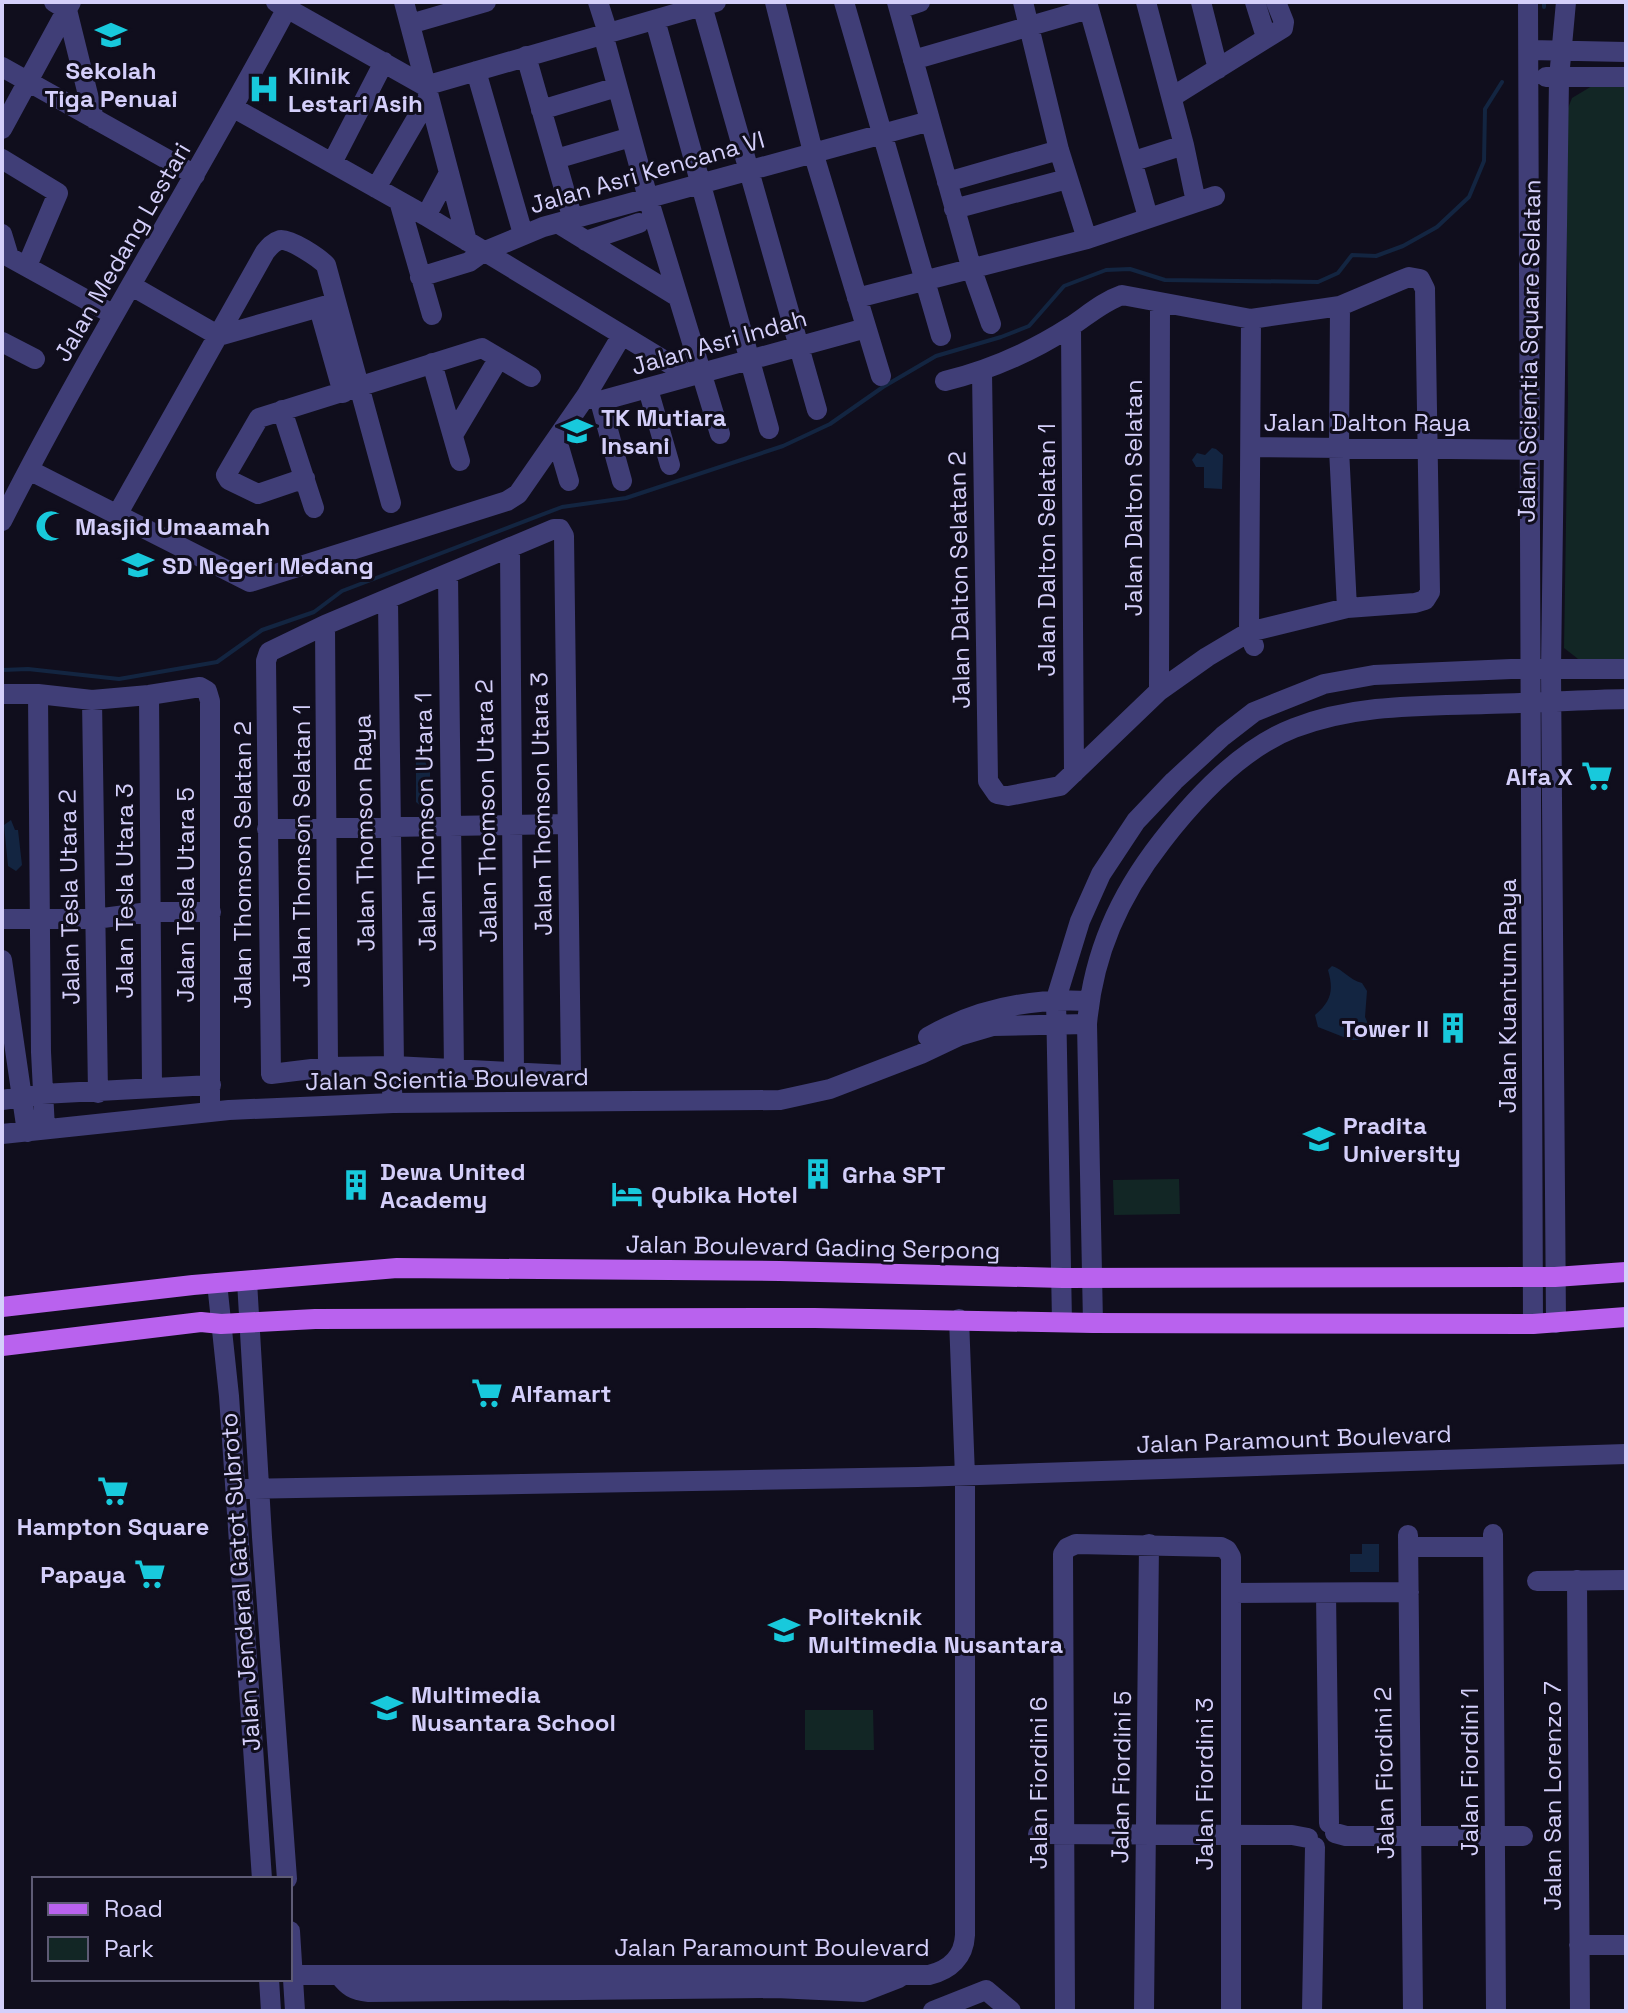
<svg xmlns="http://www.w3.org/2000/svg" width="1628" height="2013" font-family="'Space Grotesk',sans-serif">
  <rect width="100%" height="100%" fill="#100e1d"/>
  <!-- green -->
  <path fill="#122625" d="M1592 86 1626 87V661L1582 662 1564 648 1568 398 1566 113 1572 98Z
    M1179 1179 1180 1214 1114 1215 1113 1180Z
    M805 1710H873L874 1750H805Z"/>
  <!-- water -->
  <path fill="#132541" d="M1212 448 1216 449 1223 455 1222 489 1204 488V467H1196L1192 460 1197 453 1205 455Z
    M424 757 427 767H430V802L423 808 416 802V761Z
    M11 820 15 830H18L22 865 16 871 8 866 4 825Z
    M1332 966C1343 969 1349 980 1362 983L1367 991 1365 1017 1371 1030 1364 1040H1351L1318 1027 1315 1015C1331 1001 1334 991 1328 970Z
    M1362 1544H1379V1572H1350V1554H1362Z"/>
  <g fill="none" stroke-linecap="round" stroke-linejoin="round">
    <!-- stream -->
    <path stroke="#132541" stroke-width="4" d="M1544 7V2
      M2 670 28 669 119 679 217 662 262 630 314 612 342 591 562 507 626 498 783 446 830 424 883 387 936 356 1001 337 1029 326 1064 286 1106 270 1130 269 1165 280 1318 282 1338 273 1352 255 1376 256 1403 246 1437 227 1469 197 1484 161 1485 109 1502 82"/>
    <!-- minor -->
    <path stroke="#403e77" stroke-width="20" d="M54 2 67 10 94 119
      M276 2 425 86 716 2
      M404 2 467 241
      M598 2 608 33
      M701 2 817 410
      M775 2 813 152 881 376
      M844 2 941 336
      M897 2 972 270 991 324
      M1023 2 1059 150 1087 239
      M1087 2 1148 217
      M1146 2 1184 145 1196 202
      M1201 2 1218 69
      M1255 2 1266 37
      M1528 2 1533 1324
      M899 9 920 2
      M655 20 769 429
      M410 24 486 2
      M603 34 648 198 720 434
      M1530 50 1626 52
      M526 56 573 220
      M913 60 1089 9
      M2 67 195 175
      M476 71 523 234
      M1546 77H1626
      M1172 97 1283 28 1284 22 1276 2
      M234 108 426 216 690 376
      M541 110 617 87
      M2 129 71 2
      M2 159 58 193 27 266
      M556 159 631 137
      M1134 161 1184 145
      M332 163 384 62
      M947 182 1059 150
      M376 188 429 97
      M399 201 432 315
      M954 209 1067 179
      M426 216 449 173
      M559 224 678 297
      M2 234 9 257 114 315
      M586 241 639 223
      M420 277 469 262 483 252 543 227 930 121
      M132 286 219 336 334 303
      M857 298 1087 239 1215 196
      M1340 306 1339 449 1347 608
      M319 308 343 393
      M1251 319 1249 632 1254 646
      M1071 327 1074 773
      M2 342 35 359
      M432 363 460 461
      M945 381C990 370 1031 352 1070 327 1087 316 1102 302 1122 295L1251 319 1340 306 1399 281 1409 277 1420 279 1425 289 1430 592 1425 600 1415 603 1347 608 1249 632 1207 657 1159 691 1060 786 1008 796 997 794 988 781 982 372
      M648 389 670 465
      M586 396 600 401 866 328
      M600 401 622 481
      M282 410 314 508
      M453 435 499 358
      M557 440 569 481
      M1251 447 1543 450
      M29 470 250 582 507 501 518 494 586 396 622 335
      M305 478 258 494 229 480 226 475 259 418 482 348 531 377
      M117 515 265 252C269 247 273 242 280 240 290 238 319 258 326 265L391 503
      M2 521C90 347 195 181 287 8
      M554 529H560L564 536 571 1073 567 1075 394 1066 328 1067 271 1074 266 661 269 652 325 625Z
      M510 548 514 1073
      M448 574 454 1070
      M388 600 394 1066 391 1078 393 1103
      M325 625 328 1067
      M1159 691 1160 304
      M2 694H38L92 700 149 695 200 687 207 691 210 701V1112
      M38 694 41 1052 45 1129
      M149 695 152 1087
      M92 700 98 1093
      M267 829 567 824
      M2 919H95L149 912H211
      M2 960 27 1132
      M928 1037C978 1008 1032 998 1089 1001
      M2 1100 42 1094 211 1085
      M2 1134 229 1110 393 1103 780 1100 830 1089 921 1054 959 1036 993 1026 1087 1024
      M247 1281 262 1537 287 1879
      M217 1283 229 1396 262 1879
      M1062 1322 1056 999 1080 921 1101 874 1136 821 1174 781 1223 736 1254 712 1324 684 1374 675 1511 669H1626
      M1093 1323 1087 1024C1093 954 1119 896 1162 841 1196 797 1242 748 1294 728 1356 704 1421 706 1486 704 1533 703 1579 700 1626 699
      M1556 1323 1551 670 1559 78 1566 2
      M236 1489 918 1477 1626 1454
      M1493 1534 1496 2011
      M1408 1535 1413 2011
      M1408 1547H1493
      M1577 1580 1580 2011
      M1537 1581 1626 1580
      M1232 1593 1409 1592
      M1326 1593 1329 1823
      M1335 1833 1346 1836H1523
      M1038 1834 1292 1835 1308 1838
      M290 1931 295 2011
      M1579 1945H1626
      M290 1975H929C950 1970 964 1957 965 1935V1476L959 1319
      M339 1975C348 1987 353 1990 369 1992L776 1988 863 1992 899 1978
      M269 1979 271 2011
      M933 2011 986 1990 1011 2011
      M1065 2011 1063 1554 1067 1548 1076 1544 1221 1547 1227 1550 1231 1557V2011
      M1144 2011 1149 1544
      M1312 2011 1315 1847"/>
    <!-- major -->
    <path stroke="#b962ee" stroke-width="20" d="M2 1307 193 1285 397 1268 780 1271 1063 1278 1555 1277 1626 1272
      M2 1346 201 1322 221 1324 315 1319 815 1318 1093 1323 1533 1324 1626 1317"/>
  </g>
  <!-- icons -->
  <defs>
    <symbol id="school-bare" viewBox="-9 -9 18 18"><path d="M0-5L7-2L0 1L-7-2ZM-4 1L0 2.5L4 1V4Q0 6-4 4Z" fill="#18c9dc" stroke="#100e1d" stroke-width="2.5" paint-order="stroke"/></symbol>
    <symbol id="hospital-bare" viewBox="-9 -9 18 18"><path d="M-5-5h3v3.5h4V-5h3V5h-3V1.5h-4V5h-3Z" fill="#18c9dc" stroke="#100e1d" stroke-width="2.5" paint-order="stroke"/></symbol>
    <symbol id="mosque-bare" viewBox="-9 -9 18 18"><path d="M3.5-4.9A6 6 0 1 0 3.5 4.9A5 5 0 1 1 3.5-4.9Z" fill="#18c9dc" stroke="#100e1d" stroke-width="2.5" paint-order="stroke"/></symbol>
    <symbol id="supermarket-bare" viewBox="-9 -9 18 18"><path d="M-6-5.5h2.5l.6 2H6L4.5 2H-2.5L-4.4-4H-6ZM-1.5 3.2a1.3 1.3 0 1 0 .1 0ZM3 3.2a1.3 1.3 0 1 0 .1 0Z" fill="#18c9dc" stroke="#100e1d" stroke-width="2.5" paint-order="stroke"/></symbol>
    <symbol id="building-bare" viewBox="-9 -9 18 18"><path d="M-4-6H4V6H1V3H-1V6H-4ZM-2.5-4.3h1.7v1.8h-1.7ZM.8-4.3h1.7v1.8H.8ZM-2.5-1h1.7V.8h-1.7ZM.8-1h1.7V.8H.8Z" fill="#18c9dc" stroke="#100e1d" stroke-width="2.5" paint-order="stroke"/></symbol>
    <symbol id="university-bare" viewBox="-9 -9 18 18"><path d="M0-5L7-2L0 1L-7-2ZM-4 1L0 2.5L4 1V4Q0 6-4 4Z" fill="#18c9dc" stroke="#100e1d" stroke-width="2.5" paint-order="stroke"/></symbol>
    <symbol id="hotel-bare" viewBox="-9 -9 18 18"><path d="M-6-4.5h1.5V1H6V5H4.5V3h-9V5H-6ZM-4 0a1.8 1.8 0 1 1 3.6 0ZM.5 0V-2.5h3Q6-2.5 6 0Z" fill="#18c9dc" stroke="#100e1d" stroke-width="2.5" paint-order="stroke"/></symbol>
  </defs>
  <g fill-rule="evenodd">
    <use href="#school-bare" x="89" y="13" width="44" height="44"/>
    <use href="#hospital-bare" x="242" y="67" width="44" height="44"/>
    <use href="#school-bare" x="555" y="409" width="44" height="44"/>
    <use href="#mosque-bare" x="29" y="504" width="44" height="44"/>
    <use href="#school-bare" x="116" y="543" width="44" height="44"/>
    <use href="#supermarket-bare" x="1575" y="754" width="44" height="44"/>
    <use href="#building-bare" x="1431" y="1006" width="44" height="44"/>
    <use href="#university-bare" x="1297" y="1117" width="44" height="44"/>
    <use href="#building-bare" x="796" y="1152" width="44" height="44"/>
    <use href="#building-bare" x="334" y="1163" width="44" height="44"/>
    <use href="#hotel-bare" x="605" y="1172" width="44" height="44"/>
    <use href="#supermarket-bare" x="465" y="1371" width="44" height="44"/>
    <use href="#supermarket-bare" x="91" y="1469" width="44" height="44"/>
    <use href="#supermarket-bare" x="128" y="1552" width="44" height="44"/>
    <use href="#university-bare" x="762" y="1608" width="44" height="44"/>
    <use href="#school-bare" x="365" y="1686" width="44" height="44"/>
  </g>
  <g text-anchor="middle" dominant-baseline="central" stroke-width="6" stroke-linejoin="round" paint-order="stroke">
    <!-- poi labels -->
    <g font-size="24" font-weight="bold" fill="#d4cffa" stroke="#100e1d" text-anchor="start">
      <text x="111" y="70" text-anchor="middle">Sekolah<tspan x="111" dy="28">Tiga Penuai</tspan></text>
      <text x="288" y="75">Klinik<tspan x="288" dy="28">Lestari Asih</tspan></text>
      <text x="601" y="417">TK Mutiara<tspan x="601" dy="28">Insani</tspan></text>
      <text x="75" y="526">Masjid Umaamah</text>
      <text x="162" y="565">SD Negeri Medang</text>
      <text x="1573" y="776" text-anchor="end">Alfa X</text>
      <text x="1429" y="1028" text-anchor="end">Tower II</text>
      <text x="1343" y="1125">Pradita<tspan x="1343" dy="28">University</tspan></text>
      <text x="380" y="1171">Dewa United<tspan x="380" dy="28">Academy</tspan></text>
      <text x="842" y="1174">Grha SPT</text>
      <text x="651" y="1194">Qubika Hotel</text>
      <text x="511" y="1393">Alfamart</text>
      <text x="113" y="1526" text-anchor="middle">Hampton Square</text>
      <text x="126" y="1574" text-anchor="end">Papaya</text>
      <text x="808" y="1616">Politeknik<tspan x="808" dy="28">Multimedia Nusantara</tspan></text>
      <text x="411" y="1694">Multimedia<tspan x="411" dy="28">Nusantara School</tspan></text>
    </g>
    <!-- street labels -->
    <g font-size="24" fill="#d4cffa" stroke="#100e1d">
      <text transform="translate(647 172) rotate(-16)">Jalan Asri Kencana VI</text>
      <text transform="translate(122 252) rotate(-60)">Jalan Medang Lestari</text>
      <text transform="translate(719 342) rotate(-16)">Jalan Asri Indah</text>
      <text transform="translate(1529 351) rotate(-89)">Jalan Scientia Square Selatan</text>
      <text x="1367" y="422">Jalan Dalton Raya</text>
      <text transform="translate(1133 498) rotate(-90)">Jalan Dalton Selatan</text>
      <text transform="translate(1046 550) rotate(-90)">Jalan Dalton Selatan 1</text>
      <text transform="translate(959 580) rotate(-91)">Jalan Dalton Selatan 2</text>
      <text transform="translate(541 804) rotate(-91)">Jalan Thomson Utara 3</text>
      <text transform="translate(486 811) rotate(-91)">Jalan Thomson Utara 2</text>
      <text transform="translate(425 822) rotate(-91)">Jalan Thomson Utara 1</text>
      <text transform="translate(364 833) rotate(-91)">Jalan Thomson Raya</text>
      <text transform="translate(301 846) rotate(-90)">Jalan Thomson Selatan 1</text>
      <text transform="translate(242 865) rotate(-90)">Jalan Thomson Selatan 2</text>
      <text transform="translate(124 891) rotate(-90)">Jalan Tesla Utara 3</text>
      <text transform="translate(185 895) rotate(-90)">Jalan Tesla Utara 5</text>
      <text transform="translate(69 897) rotate(-91)">Jalan Tesla Utara 2</text>
      <text transform="translate(1507 996) rotate(-90)">Jalan Kuantum Raya</text>
      <text transform="translate(447 1079) rotate(-1)">Jalan Scientia Boulevard</text>
      <text transform="translate(813 1247) rotate(1)">Jalan Boulevard Gading Serpong</text>
      <text transform="translate(1294 1439) rotate(-2)">Jalan Paramount Boulevard</text>
      <text transform="translate(240 1582) rotate(-94)">Jalan Jenderal Gatot Subroto</text>
      <text transform="translate(1469 1772) rotate(-90)">Jalan Fiordini 1</text>
      <text transform="translate(1384 1773) rotate(-91)">Jalan Fiordini 2</text>
      <text transform="translate(1121 1777) rotate(-89)">Jalan Fiordini 5</text>
      <text transform="translate(1038 1783) rotate(-90)">Jalan Fiordini 6</text>
      <text transform="translate(1204 1784) rotate(-90)">Jalan Fiordini 3</text>
      <text transform="translate(1552 1796) rotate(-90)">Jalan San Lorenzo 7</text>
      <text x="772" y="1947">Jalan Paramount Boulevard</text>
    </g>
  </g>
  <!-- border -->
  <rect width="1628" height="2013" fill="none" stroke="#d4cffa" stroke-width="8"/>
  <!-- legend -->
  <rect x="32" y="1877" width="260" height="104" fill="#100e1d" stroke="#5e5b75" stroke-width="2"/>
  <rect x="48" y="1903" width="40" height="12" fill="#b962ee" stroke="#5e5b75" stroke-width="2"/>
  <text x="104" y="1917" font-size="24" fill="#d4cffa">Road</text>
  <rect x="48" y="1937" width="40" height="24" fill="#122625" stroke="#5e5b75" stroke-width="2"/>
  <text x="104" y="1957" font-size="24" fill="#d4cffa">Park</text>
</svg>
